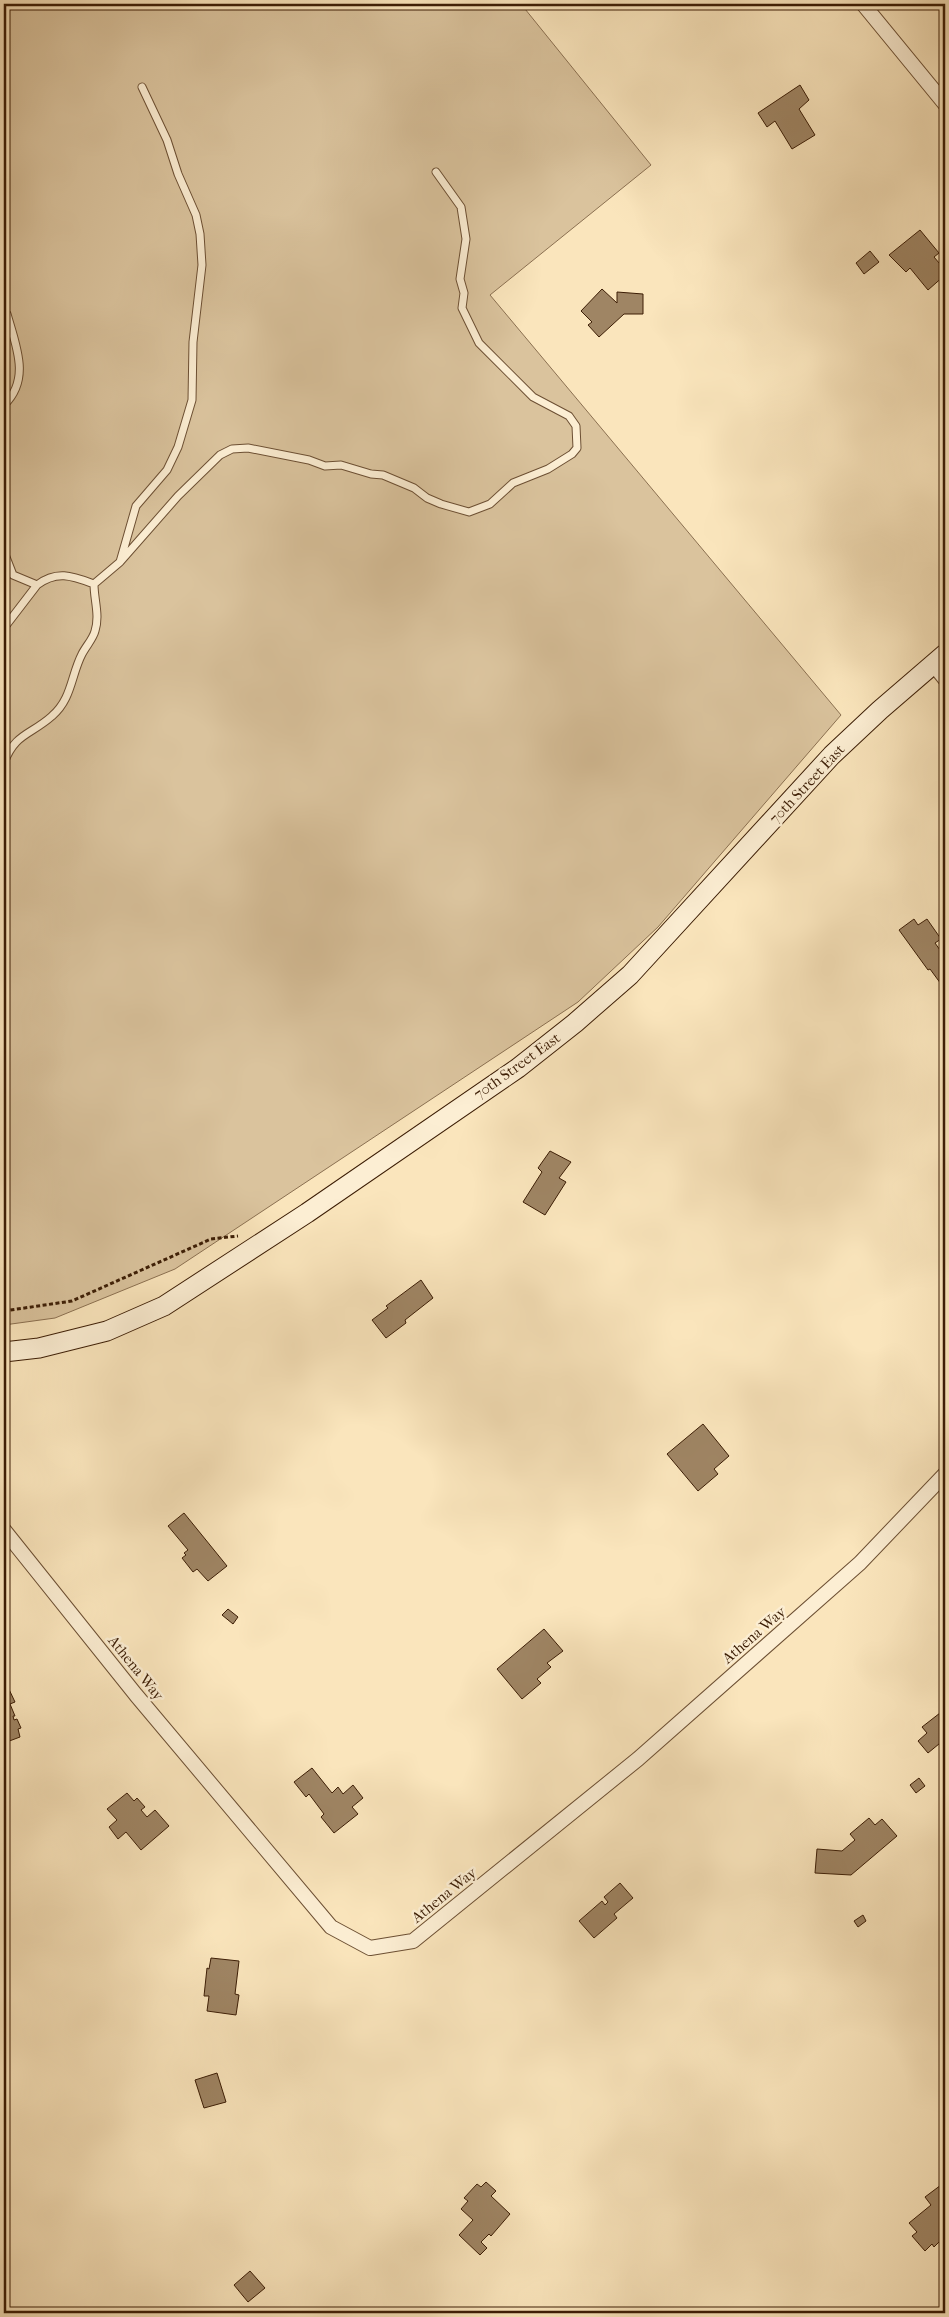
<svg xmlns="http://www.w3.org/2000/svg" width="949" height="2317" font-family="'IM FELL French Canon',serif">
  <rect width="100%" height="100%" fill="#fae5bc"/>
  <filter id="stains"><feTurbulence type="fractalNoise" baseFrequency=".004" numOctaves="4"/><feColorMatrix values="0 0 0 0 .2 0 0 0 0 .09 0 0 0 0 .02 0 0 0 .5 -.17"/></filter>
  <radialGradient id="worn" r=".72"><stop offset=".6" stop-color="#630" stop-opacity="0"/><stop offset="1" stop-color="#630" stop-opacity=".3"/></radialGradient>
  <!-- green -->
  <path fill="#dac39d" stroke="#8b7051" d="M4 4H521L651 165 490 295 841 715 658 927 578 1002 175 1269 55 1318 4 1325Z"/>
  <!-- building -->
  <path fill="#9f8564" stroke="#3c1d05" d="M800 85 809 100 799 109 815 135 792 149 775 121 767 127 758 113Z
    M920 230 939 253 934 257 945 270V275L928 290 910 268 906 272 889 255Z
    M870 251 879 262 864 274 856 263Z
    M602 289 617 303V292L643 294V314H624L599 337 588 325 592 322 581 311Z
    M914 919 918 925 927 919 941 939 935 943 945 957V981L941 984 930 969 928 970 899 930Z
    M550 1151 571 1162 559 1178 566 1182 545 1215 523 1202 542 1172 538 1168Z
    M421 1280 433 1298 405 1320 406 1323 386 1338 372 1320 388 1308 386 1306Z
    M703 1424 729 1456 714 1469 718 1474 698 1491 667 1454Z
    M184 1513 227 1566 208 1581 197 1569 193 1572 182 1558 186 1555 184 1553 188 1550 168 1526Z
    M228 1609 238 1617 233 1624 222 1615Z
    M544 1629 563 1651 547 1663 551 1667 537 1679 541 1683 522 1699 497 1669Z
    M6 1683 15 1702 10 1704 15 1716H13L14 1720 17 1719 21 1728 18 1729 20 1737 4 1743V1684Z
    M945 1712V1739L928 1753 918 1741 927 1733 922 1727 940 1713 942 1715Z
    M312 1768 332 1793 338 1787 343 1794 353 1785 363 1798 352 1807 358 1814 334 1833 321 1817 324 1814 309 1794 306 1797 294 1782Z
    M919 1778 925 1786 916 1793 910 1785Z
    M127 1793 134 1801 137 1798 145 1807 141 1810 147 1817 155 1810 169 1826 141 1850 126 1832 118 1839 109 1827 117 1820 107 1809Z
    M869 1818 875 1825 882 1819 897 1836 851 1875 815 1873 817 1849 842 1851 855 1840 850 1834Z
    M620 1883 633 1898 614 1914 617 1918 594 1938 579 1921 602 1901 605 1905 608 1902 604 1897Z
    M863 1915 866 1921 858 1927 854 1921Z
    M211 1958 239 1961 235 1994 239 1995 236 2015 207 2011 209 1996H204L207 1968 209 1969Z
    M217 2073 226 2102 204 2108 195 2080Z
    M486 2182 496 2191 491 2196 510 2214 491 2236 489 2234 481 2242 487 2248 480 2255 459 2235 473 2220 461 2209 468 2201 464 2198 477 2184 481 2187Z
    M945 2182V2236L934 2247 932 2244 925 2251 912 2236 917 2232 909 2223 931 2205 925 2197Z
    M250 2271 265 2288 248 2302 234 2285Z"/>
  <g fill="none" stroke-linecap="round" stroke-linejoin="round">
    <defs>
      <path id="lane" d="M4 405C31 379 16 346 7 314
        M4 552 13 575 37 585
        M120 562 178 496 220 455 232 449 248 448 309 460 325 466 341 465 371 474 383 475 414 488 427 498 441 504 469 512 490 504 513 483 548 469 572 454 577 448 576 426 569 416 533 397 479 343 462 308 464 293 460 279 466 239 461 207 436 172
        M94 584 120 562 136 506 167 470 178 447 192 400 193 342 202 265 200 234 196 215 178 174 167 140 142 87
        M4 628 37 585C57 570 72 576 94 584 94 600 100 615 95 631 93 639 86 646 82 654 71 675 72 699 52 716 31 735 15 733 4 763"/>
      <path id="street" d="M863 4 945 104
        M933 664 945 679
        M4 1530 136 1695 331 1927 370 1948 413 1941 638 1759 860 1563 945 1474"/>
      <path id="secondary" d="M4 1352 39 1348 107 1331 164 1306 307 1213 518 1068 575 1023 630 975 832 755 880 710 945 654"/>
    </defs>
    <!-- lane casing -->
    <use href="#lane" stroke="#6c4f33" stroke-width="9"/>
    <!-- street casing -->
    <use href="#street" stroke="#6c4f33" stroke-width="16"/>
    <!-- secondary casing -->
    <use href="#secondary" stroke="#3c1d05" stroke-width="21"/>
    <!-- path -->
    <path stroke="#3c1d05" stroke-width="3" stroke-dasharray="4 2.5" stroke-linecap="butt" d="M4 1311 72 1301 211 1239 238 1236"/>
    <!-- lane -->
    <use href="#lane" stroke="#fceed3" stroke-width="7"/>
    <!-- street -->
    <use href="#street" stroke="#fceed3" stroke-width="14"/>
    <!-- secondary -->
    <use href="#secondary" stroke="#fceed3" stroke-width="19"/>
  </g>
  <g text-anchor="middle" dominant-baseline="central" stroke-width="5" stroke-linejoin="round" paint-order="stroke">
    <!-- street labels -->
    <g font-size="15" fill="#3c1d05" stroke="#fceed3">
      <text transform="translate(807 784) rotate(-47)">70th Street East</text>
      <text transform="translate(517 1066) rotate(-36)">70th Street East</text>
      <text transform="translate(754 1635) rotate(-41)">Athena Way</text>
      <text transform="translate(136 1668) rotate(51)">Athena Way</text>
      <text transform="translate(444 1895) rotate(-39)">Athena Way</text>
    </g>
  </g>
  <!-- margin -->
  <rect width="949" height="2317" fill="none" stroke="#fae5bc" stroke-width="20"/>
  <rect x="5" y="5" width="939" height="2307" fill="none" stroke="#3c1d05" stroke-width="2.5"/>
  <rect x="10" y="10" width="929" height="2297" fill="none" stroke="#3c1d05"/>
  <rect width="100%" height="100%" filter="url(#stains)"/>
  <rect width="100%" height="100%" fill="url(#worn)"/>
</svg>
